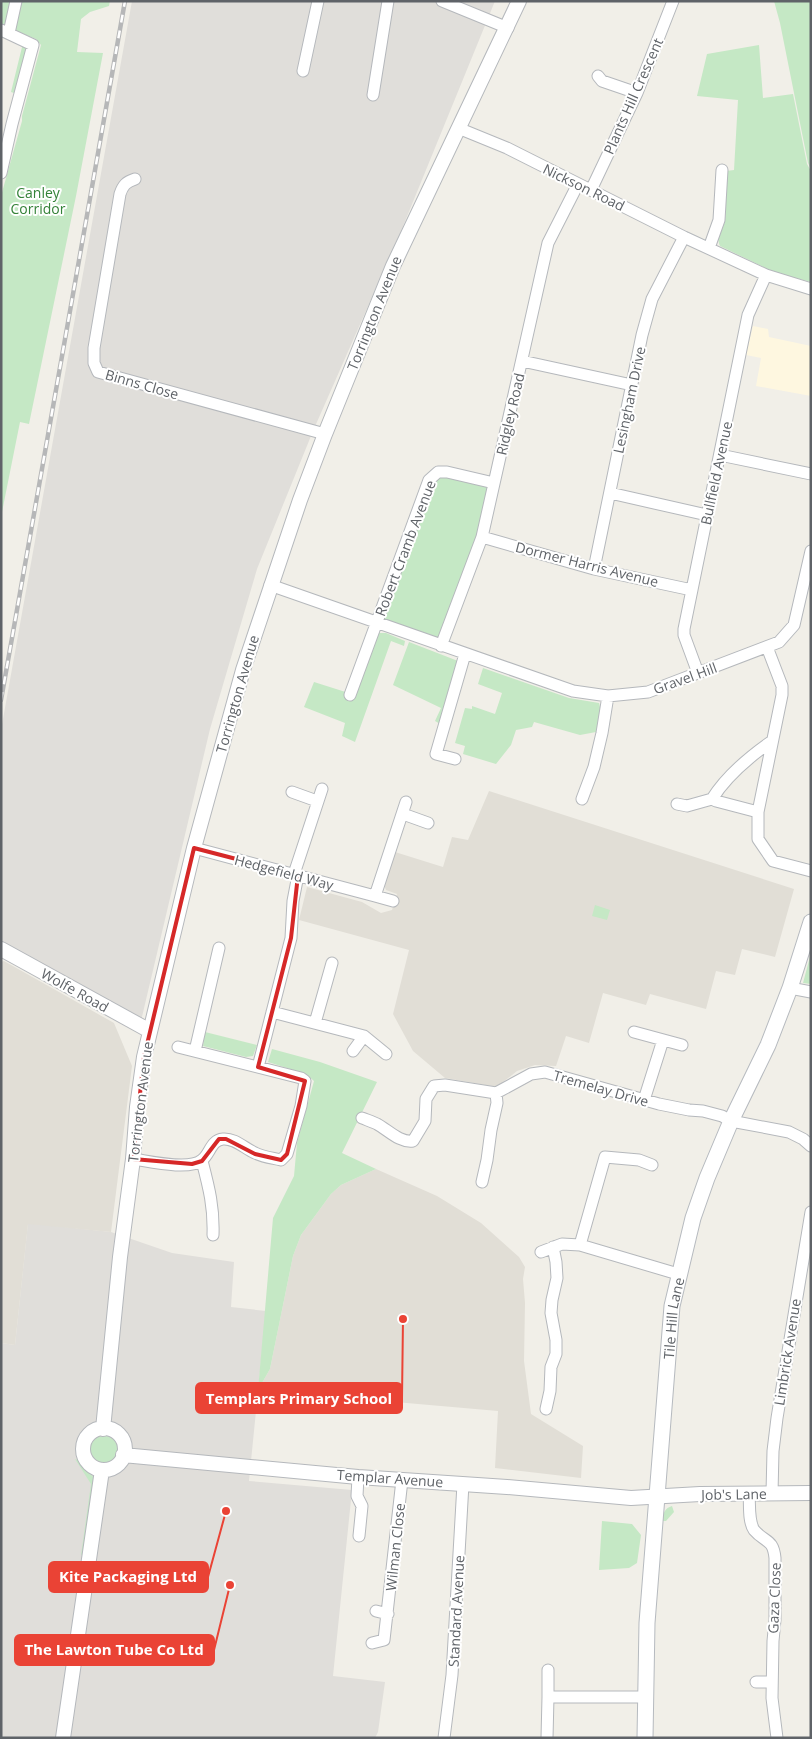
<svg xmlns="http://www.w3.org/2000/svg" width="812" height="1739" font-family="'Open Sans',sans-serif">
  <rect width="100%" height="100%" fill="#f1efe8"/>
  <!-- commercial -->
  <path fill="#fef7e0" d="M753 326 768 329 769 337 811 346V396L756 386 761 358 746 355Z"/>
  <!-- industrial -->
  <path fill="#e0deda" d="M132 1H495L399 236 313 431 257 569 210 729 141 1021 1 944V730Z
    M28 1223 111 1232 172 1253 234 1262 231 1307 266 1311 249 1481 352 1490 333 1676 385 1682 378 1732 375 1738H1V1343L15 1345Z"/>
  <!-- education -->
  <path fill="#e1ded6" d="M489 791 794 889 775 957 742 949 735 975 716 971 706 1009 650 994 646 1005 603 993 589 1043 566 1036 556 1066 535 1065 517 1071 497 1087 445 1078 413 1051 393 1014 409 950 299 920 307 887 362 902 381 913 392 910 397 894 386 890 384 885 395 852 443 867 452 837 468 840Z
    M4 961 114 1023 132 1066 111 1232 28 1224 15 1345 1 1343V962Z
    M376 1169 437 1196 481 1223 519 1257 525 1267 523 1279 525 1303 524 1361 531 1414 583 1446 581 1478 495 1468 498 1411 258 1390 270 1369 293 1256 301 1235 331 1194 341 1185Z"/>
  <!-- green -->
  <path fill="#c5e8c5" d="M1 1H13L7 24 1 26Z
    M21 1H110L109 6 90 12 81 19 77 52 103 53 76 196 29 424 20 422 1 517V196L22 121V116L41 45 36 39 14 30Z
    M774 1H811V169L808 163 780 23Z
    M23 43 27 45 17 94 11 92Z
    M759 45 763 98 793 94 807 164 811 171V282L776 273 720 246C715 235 724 230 725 220 727 204 725 187 726 171L734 170 738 100 697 96 707 54Z
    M441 476 489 487 481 528 439 636 436 638 380 618 421 518 431 484Z
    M379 633H386L405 641 404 646 391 641 355 742 342 736 345 723 304 707 314 682 355 695Z
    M409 642 458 661 442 725 435 721 441 708 393 685Z
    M483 668 569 698 599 703C602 712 599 723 596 732L580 735 534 722 532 727 516 730 511 745 496 764 463 754 465 746 455 743 465 708 472 709V706L495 714 502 693 478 684Z
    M595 905 610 910 607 920 592 916Z
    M811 953V984L803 983Z
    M205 1032 257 1045 253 1056 246 1057 203 1046Z
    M272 1049 320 1062 377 1082 342 1153 376 1169 341 1185 331 1194 301 1235 293 1256 270 1369 258 1390 273 1218 294 1176 297 1143 314 1081 306 1074 268 1062Z
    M89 1451a15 15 0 1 1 30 0a15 15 0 1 1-30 0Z
    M75 1459 78 1460 95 1479 84 1553 81 1555 91 1484Z
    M672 1506 674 1512 666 1521H662C663 1513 665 1508 672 1506Z
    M602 1521 632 1524 641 1535 637 1563 629 1568 599 1570Z"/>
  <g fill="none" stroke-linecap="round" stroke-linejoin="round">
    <defs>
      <path id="minor" d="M442 1 508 28
        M1 30 33 45 12 124 1 173
        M9 33 16 1
        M303 71 318 1
        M598 76 602 81 637 93
        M373 95 388 1
        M458 128 507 148 684 237 766 275 811 289
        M135 179C126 182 123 185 120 194L94 348V363L98 372 325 434
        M591 190 637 93 673 1
        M709 248 719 220 722 170
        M522 361 632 385
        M720 455 811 474
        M610 493 707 515
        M482 537 594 569 692 590
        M594 569 642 335 652 299 684 237
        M270 585 573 691 608 696 648 692 779 642 794 625 811 551
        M441 646 482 537 548 243 578 184
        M767 647 782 686V695L758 812V839L773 861 811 871
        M698 673 684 635V629L748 315 766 275
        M350 695 429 480 438 472H447L494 483
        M455 759 436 754 465 654
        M292 792 317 801
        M582 799 594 767 602 733 608 696
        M677 804 687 806 712 799
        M758 812 716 801 712 799C727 775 749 757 772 741
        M403 814 428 823
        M194 848 375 896 406 802
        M294 874 322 789
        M375 896 393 901
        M790 988 811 992
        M272 1012 364 1036 386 1054
        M315 1023 332 963
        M634 1032 682 1045
        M195 1051 219 948
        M353 1051 364 1036
        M258 1067 291 938 293 901 298 875
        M644 1100 663 1040
        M362 1118C367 1120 373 1122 377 1124 388 1130 400 1143 413 1141L425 1121 426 1099 434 1086 445 1085 496 1093 531 1074 545 1072 659 1104 689 1110 703 1111 722 1116 731 1121 789 1132 803 1139 811 1146
        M133 1159C148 1161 189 1171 202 1160 210 1154 211 1140 223 1139 235 1138 244 1148 255 1153 263 1157 273 1158 281 1160L287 1154 301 1106 305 1081 301 1078 178 1047
        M202 1161C209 1188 214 1207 213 1235
        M482 1182 487 1160 491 1130 497 1103 496 1093
        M580 1245 605 1157 639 1160 652 1165
        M541 1252 562 1244 580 1245 678 1274
        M546 1409 550 1391 551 1367 556 1354V1340L551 1313 552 1300 557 1278 556 1262 553 1247
        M358 1477 357 1496 362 1506 359 1536
        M749 1493C750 1504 748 1521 754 1530 765 1543 773 1538 775 1558V1620L773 1641 772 1698 777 1738
        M772 1493 773 1451 777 1418 811 1212
        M376 1611 388 1614
        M372 1643 384 1640 402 1480
        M756 1682H772
        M548 1697V1670
        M444 1738 452 1675 463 1484
        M547 1738 548 1697H645"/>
      <path id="tertiary" d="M1 949 150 1031
        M83 1449a21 21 0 1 1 42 0a21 21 0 1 1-42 0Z
        M103 1429 120 1257 133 1159 137 1107 144 1057 194 848 243 670 300 500 325 434 393 266 519 1
        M123 1455 358 1477 507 1487 631 1498 700 1494 811 1493
        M63 1738 102 1470"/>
      <g id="secondary">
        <path id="s1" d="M645 1738 647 1623 672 1306 693 1218 707 1178 731 1121 768 1045 790 988 811 922"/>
      </g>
    </defs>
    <!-- minor casing -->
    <use href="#minor" stroke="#b5b8bc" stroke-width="13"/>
    <!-- tertiary casing -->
    <use href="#tertiary" stroke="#b5b8bc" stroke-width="16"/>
    <!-- secondary casing -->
    <use href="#secondary" stroke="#b6babf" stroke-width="17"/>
    <!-- minor -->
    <use href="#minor" stroke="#fff" stroke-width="11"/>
    <!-- tertiary -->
    <use href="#tertiary" stroke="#fff" stroke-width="14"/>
    <!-- secondary -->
    <use href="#secondary" stroke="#fff" stroke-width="15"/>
    <defs>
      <path id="rail" d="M1 700 125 1"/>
    </defs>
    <!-- rail casing -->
    <use href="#rail" stroke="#b6b7b8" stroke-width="4.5"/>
    <!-- rail -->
    <use href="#rail" stroke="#fff" stroke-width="2.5" stroke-dasharray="8" stroke-linecap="butt"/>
  </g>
  <!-- marked area -->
  <path fill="none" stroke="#d62828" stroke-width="4" stroke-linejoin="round" d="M194 848 298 875 291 938 258 1067 305 1081 287 1154 281 1160 255 1154 226 1139H219L202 1161 192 1164 133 1159 144 1057Z"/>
  <g text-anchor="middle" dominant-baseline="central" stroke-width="4" stroke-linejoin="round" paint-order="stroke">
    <!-- street labels -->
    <g font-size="14" fill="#5f6368" stroke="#fff">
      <text transform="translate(633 96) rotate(-66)">Plants Hill Crescent</text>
      <text transform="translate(584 187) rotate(26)">Nickson Road</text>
      <text transform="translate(374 313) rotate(-68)">Torrington Avenue</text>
      <text transform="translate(142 384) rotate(16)">Binns Close</text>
      <text transform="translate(629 400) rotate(-78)">Lesingham Drive</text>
      <text transform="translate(510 414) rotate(-77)">Ridgley Road</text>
      <text transform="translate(716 473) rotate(-78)">Bullfield Avenue</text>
      <text transform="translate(405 548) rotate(-69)">Robert Cramb Avenue</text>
      <text transform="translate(587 564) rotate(14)">Dormer Harris Avenue</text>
      <text transform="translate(685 678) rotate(-20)">Gravel Hill</text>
      <text transform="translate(237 694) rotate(-74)">Torrington Avenue</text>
      <text transform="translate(284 872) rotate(15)">Hedgefield Way</text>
      <text transform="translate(75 990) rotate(29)">Wolfe Road</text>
      <text transform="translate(601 1088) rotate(16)">Tremelay Drive</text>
      <text transform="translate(140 1102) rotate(-83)">Torrington Avenue</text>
      <text stroke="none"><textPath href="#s1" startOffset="421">Tile Hill Lane</textPath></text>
      <text transform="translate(787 1352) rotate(-81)">Limbrick Avenue</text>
      <text transform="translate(390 1478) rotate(4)">Templar Avenue</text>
      <text transform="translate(734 1494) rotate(-1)">Job's Lane</text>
      <text transform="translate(395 1547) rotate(-84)">Wilman Close</text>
      <text transform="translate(774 1598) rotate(-88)">Gaza Close</text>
      <text transform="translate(456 1611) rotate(-87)">Standard Avenue</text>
    </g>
    <!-- park labels -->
    <g font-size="14" fill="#348238" stroke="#fff">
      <text x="38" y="192">Canley<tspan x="38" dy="16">Corridor</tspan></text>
    </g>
  </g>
  <!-- callouts -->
  <path fill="none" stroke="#ea4335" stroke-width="2" d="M403 1319L402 1398M226 1511L208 1577M230 1585L214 1650"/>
  <g fill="#ea4335" stroke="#fff" stroke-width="2">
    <circle cx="403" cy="1319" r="5"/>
    <circle cx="226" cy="1511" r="5"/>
    <circle cx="230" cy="1585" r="5"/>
  </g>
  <g fill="#ea4335" stroke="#ea4335" stroke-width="2">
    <rect x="196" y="1383" width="206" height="30" rx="5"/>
    <rect x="49" y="1562" width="159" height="30" rx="5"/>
    <rect x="15" y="1635" width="199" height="30" rx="5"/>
  </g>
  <g font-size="15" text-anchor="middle" font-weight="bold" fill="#fff">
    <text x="299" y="1404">Templars Primary School</text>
    <text x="128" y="1582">Kite Packaging Ltd</text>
    <text x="114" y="1655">The Lawton Tube Co Ltd</text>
  </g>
  <!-- border -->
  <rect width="812" height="1739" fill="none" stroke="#5f6368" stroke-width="5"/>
</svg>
